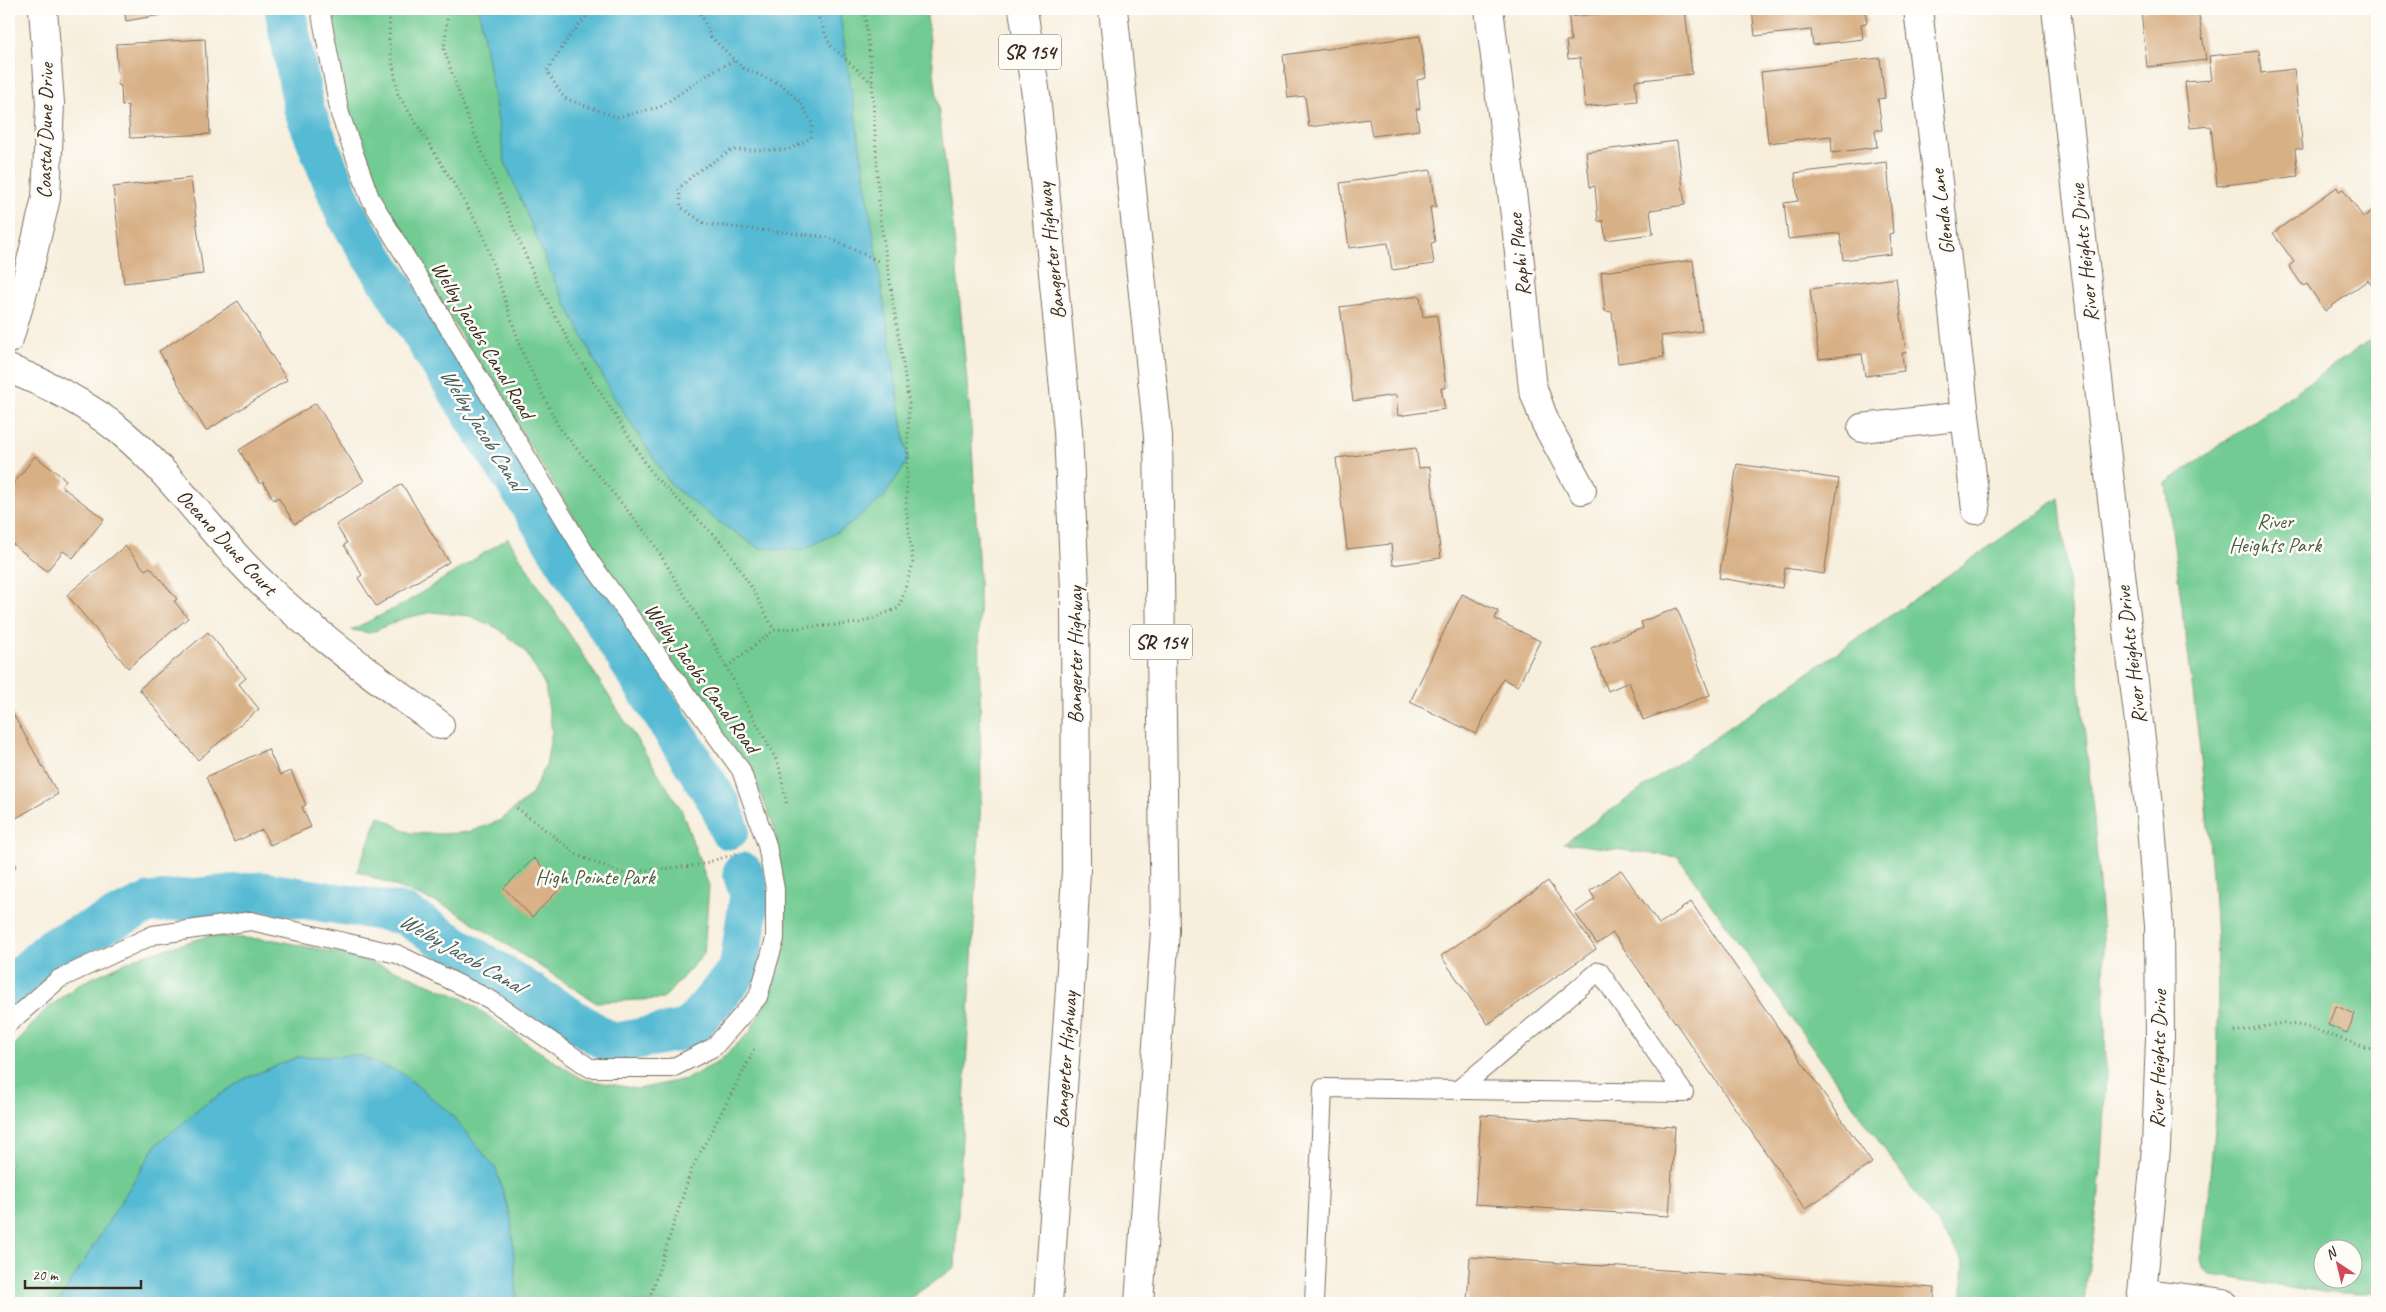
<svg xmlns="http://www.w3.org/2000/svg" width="2386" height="1312" font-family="Caveat,sans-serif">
  <rect width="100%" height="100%" fill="#fdfcf7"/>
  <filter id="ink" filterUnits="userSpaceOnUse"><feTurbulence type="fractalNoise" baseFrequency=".02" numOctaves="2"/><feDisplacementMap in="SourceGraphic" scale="10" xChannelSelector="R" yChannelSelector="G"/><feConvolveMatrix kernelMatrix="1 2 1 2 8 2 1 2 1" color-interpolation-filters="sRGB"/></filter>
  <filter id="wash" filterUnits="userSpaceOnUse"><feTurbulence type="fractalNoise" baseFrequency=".0096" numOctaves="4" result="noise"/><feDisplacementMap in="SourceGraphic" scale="20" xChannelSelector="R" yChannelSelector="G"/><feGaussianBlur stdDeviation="1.12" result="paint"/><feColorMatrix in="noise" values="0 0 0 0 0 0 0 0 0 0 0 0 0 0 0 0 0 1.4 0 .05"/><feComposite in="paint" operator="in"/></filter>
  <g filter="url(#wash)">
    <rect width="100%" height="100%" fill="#f7eedc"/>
    <!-- green -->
    <path fill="#71cb92" stroke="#567a58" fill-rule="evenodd" d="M331 9H926L953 225 971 427 979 575 981 798 955 1267 903 1303H9V1052L42 1013 79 984 138 957 209 936 275 940 342 954 401 972 464 999 534 1048 582 1079 638 1089 686 1079 718 1062 750 1032 769 995 781 961 785 914 775 829 753 775 602 562 407 248C381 199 359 150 345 96 337 68 335 38 331 9Z
      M2377 335V1293H2331L2211 1275 2203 1268 2201 1259C2209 1188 2217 1116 2218 1044 2220 856 2189 669 2166 483ZM2324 1250H2354V1280H2324Z
      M2059 498 2094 818 2104 949 2106 1077 2099 1193 2084 1303H1961L1964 1262 1678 857 1564 843Z
      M508 538 681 809 709 886 704 954 663 999 595 1002 450 908 357 871 379 816 410 833 442 834 469 832 501 820 531 795 546 765 552 731 545 685 525 651 499 629 470 616 432 612 402 619 370 633 351 630 402 605Z"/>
    <!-- water -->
    <path fill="#55bad3" stroke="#487278" d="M479 9H839L908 460 884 497 842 530 802 550 759 548 716 520 671 485 610 391 555 282 505 162Z
      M357 1055 403 1074 451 1114 496 1169 511 1218 517 1297 515 1303H58L156 1145 203 1106 244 1079 297 1057Z"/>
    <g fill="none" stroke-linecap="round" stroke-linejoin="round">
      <!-- canal -->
      <path stroke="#55bad3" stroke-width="41" d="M285 9 304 109 346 214 721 806 729 829
        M9 988 54 947 149 903 262 892 404 914 612 1044 689 1029 739 970 750 895 743 873"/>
    </g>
    <g id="blocks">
      <!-- building -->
      <path fill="#d8b086" d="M124 9H188V10L126 21Z
        M1642 9H1685L1692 74 1635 81 1637 101 1585 107 1580 58 1568 59 1566 41H1571L1569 17Z
        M1752 9H1865L1867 23 1861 24 1863 39 1813 45 1811 30 1755 36Z
        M2167 9H2198L2206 60 2147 67 2141 11Z
        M1420 36 1426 78 1417 80 1420 109H1416L1419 130 1372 136 1369 119 1309 127 1305 96 1288 98 1283 55Z
        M205 39 210 134 130 138 128 105 122 106 121 86 118 85 116 44Z
        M2259 51 2261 73 2294 69 2303 149H2295L2298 176 2217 186 2211 126 2190 128 2185 82 2212 80 2209 56Z
        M1880 58 1885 98 1878 99 1882 130H1875L1877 147 1832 153 1831 136 1768 143 1761 72Z
        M1677 141 1685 205 1650 210 1653 234 1606 240 1603 221H1598L1595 186 1590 187 1586 152Z
        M1887 162 1893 233 1889 234 1891 254 1843 260 1840 233 1788 239 1784 203 1798 201 1795 173Z
        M1431 170 1436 207H1430L1435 242 1431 243 1434 264 1392 270 1388 243 1349 248 1340 183Z
        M191 178 203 274 124 283 113 187Z
        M2337 187 2339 191 2343 189 2363 217 2374 210 2377 215V282L2372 286 2368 280 2325 311 2307 284 2303 286 2289 266 2294 262 2273 233Z
        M1693 260 1702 331 1661 336 1664 357 1618 363 1612 312 1605 311 1601 272Z
        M1896 278 1906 353H1902L1904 371 1865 376 1862 354 1819 359 1810 289Z
        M1420 296 1423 317 1437 315 1446 388H1441L1445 409 1398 416 1396 395 1353 401 1340 307Z
        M238 301 287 380 206 431 159 351Z
        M316 403 364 481 295 524 278 497 274 500 263 482 260 484 239 450Z
        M1416 448 1419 468 1430 467 1441 558 1393 565 1391 544 1347 549 1336 458Z
        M35 456 66 480 61 486 104 519 73 558 63 551 47 571 9 541V490Z
        M1737 464 1839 479 1824 574 1785 568 1782 588 1719 578Z
        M402 484 449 562 376 606 358 578 362 575 344 545 347 543 336 525Z
        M125 546 145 570 150 567 177 599 174 601 188 618 128 668 67 595Z
        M1462 594 1498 611 1495 619 1540 641 1518 686 1503 679 1476 734 1410 702Z
        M1677 608 1710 695 1643 720 1629 682 1608 691 1591 648 1643 628 1641 622Z
        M208 632 246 678 239 684 259 709 198 760 139 689Z
        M9 707 58 794 9 822Z
        M268 749 280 775 291 771 306 805 302 807 311 827 270 845 262 830 234 842 206 777Z
        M534 858 562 887 532 917 504 888Z
        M9 861 16 865 9 881Z
        M1621 870 1659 924 1691 902 1872 1163 1805 1209 1613 933 1597 944 1575 913 1595 899 1590 891Z
        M1548 881 1596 949 1488 1024 1441 956Z
        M2336 1006 2355 1014 2347 1033 2328 1025Z
        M1481 1115 1675 1127 1669 1216 1475 1204Z
        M1470 1257 1935 1288 1934 1303H1467Z"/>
    </g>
  </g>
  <g filter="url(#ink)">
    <use href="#blocks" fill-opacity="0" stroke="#7d6f60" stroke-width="1"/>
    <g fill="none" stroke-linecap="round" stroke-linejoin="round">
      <defs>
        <path id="service" d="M9 1023 59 979 153 935 251 921 397 954 491 1000 590 1068H672L714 1047 758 997 775 939V889L767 845 741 770 591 563 370 198 340 114 320 9
          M1314 1303 1323 1088 1684 1093 1599 971 1458 1090"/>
        <path id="minor" d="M1489 9 1516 224 1533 389 1545 422 1582 490
          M1918 9 1976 510
          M9 339 26 282 46 198 50 103 43 9
          M9 369C48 384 88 405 120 431 174 475 212 536 262 583 317 636 379 680 440 725
          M1862 428 1965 416
          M2144 1293 2223 1303"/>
        <path id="tertiary" d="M2056 9 2106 449 2150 814 2159 925 2160 1037 2156 1148 2141 1303"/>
        <path id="motorway" d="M1023 9 1036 95 1068 431 1075 590 1076 870 1070 988 1048 1303
          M1113 9 1158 436 1165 931 1139 1303"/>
      </defs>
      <!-- service casing -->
      <use href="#service" stroke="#7d6f60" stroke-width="20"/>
      <!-- minor casing -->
      <use href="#minor" stroke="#7d6f60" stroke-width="30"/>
      <!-- tertiary casing -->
      <use href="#tertiary" stroke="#7d6f60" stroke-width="30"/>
      <!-- motorway casing -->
      <use href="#motorway" stroke="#7d6f60" stroke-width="30"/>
      <!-- path -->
      <path stroke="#7d6f60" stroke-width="3" stroke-dasharray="1 4" stroke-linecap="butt" d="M390 9 389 42 398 94 460 194 483 234 523 354 558 426 651 539 714 644 779 765 787 806
        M448 9 444 50 467 116 535 278 573 349 653 475 725 546 753 590 774 630
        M592 9 567 40 547 71 564 98 617 117 660 107 713 71 736 60
        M699 9 711 37 743 68 782 85 801 103 812 123 811 138 788 150H732L698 171 679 188 681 207 705 224 827 237 878 261
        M815 9 830 45 872 83
        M727 667 774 630 860 623 899 608 913 564 906 507 909 403 880 218 871 65 864 9
        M517 808 579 856 622 873 698 865 739 853
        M2234 1032 2284 1023 2303 1026 2377 1051
        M648 1303 692 1168 756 1047"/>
      <!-- service -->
      <use href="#service" stroke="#fff" stroke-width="18"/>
      <!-- minor -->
      <use href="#minor" stroke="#fff" stroke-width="28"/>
      <!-- tertiary -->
      <use href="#tertiary" stroke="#fff" stroke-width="28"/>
      <!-- motorway -->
      <use href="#motorway" stroke="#fff" stroke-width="28"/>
    </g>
  </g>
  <g text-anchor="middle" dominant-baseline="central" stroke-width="5" stroke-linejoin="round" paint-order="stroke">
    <!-- shield labels -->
    <g fill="#fdfcf7" stroke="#75695f" stroke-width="1">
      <rect x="999" y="34.5" width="62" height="35" rx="4"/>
      <rect x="1130" y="624.5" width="62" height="35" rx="4"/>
    </g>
    <g font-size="20" font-weight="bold" fill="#3b2a1e">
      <text x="1030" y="52">SR 154</text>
      <text x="1161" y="642">SR 154</text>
    </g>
    <!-- street labels -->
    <g font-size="21" fill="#3b2a1e" stroke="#fdfcf7">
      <text transform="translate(45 131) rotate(-89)">Coastal Dune Drive</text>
      <text transform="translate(1942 212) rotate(-97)">Glenda Lane</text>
      <text transform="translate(1051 251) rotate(-96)">Bangerter Highway</text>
      <text transform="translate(2084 253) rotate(-96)">River Heights Drive</text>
      <text transform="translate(1519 255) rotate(-96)">Raphi Place</text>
      <text transform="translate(483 340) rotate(59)">Welby Jacobs Canal Road</text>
      <text transform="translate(227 542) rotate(47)">Oceano Dune Court</text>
      <text transform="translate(1075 655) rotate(-90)">Bangerter Highway</text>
      <text transform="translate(2131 655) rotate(-97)">River Heights Drive</text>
      <text transform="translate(702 678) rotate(54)">Welby Jacobs Canal Road</text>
      <text transform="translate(2158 1059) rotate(-89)">River Heights Drive</text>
      <text transform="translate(1065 1060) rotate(-86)">Bangerter Highway</text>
    </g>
    <!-- park labels -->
    <g font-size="21" fill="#4b5a41" stroke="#fdfcf7">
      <text x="2275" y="521">River<tspan x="2275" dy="24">Heights Park</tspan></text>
      <text x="595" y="877">High Pointe Park</text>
    </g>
    <!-- water labels -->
    <g font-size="22" font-style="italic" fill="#445c5d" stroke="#fdfcf7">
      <text transform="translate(482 429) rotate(58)">Welby Jacob Canal</text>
      <text transform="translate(461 953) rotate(30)">Welby Jacob Canal</text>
    </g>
  </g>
  <!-- margin -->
  <rect width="2386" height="1312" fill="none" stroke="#fdfcf7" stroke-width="30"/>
  <!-- north arrow -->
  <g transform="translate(2338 1264) rotate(325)"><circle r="24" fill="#fdfcf7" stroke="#afa8a0"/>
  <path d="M0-4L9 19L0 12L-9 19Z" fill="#d1495b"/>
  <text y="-8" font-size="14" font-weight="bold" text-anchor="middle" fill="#3b2a1e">N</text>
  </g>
  <!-- scale -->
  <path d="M25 1280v8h116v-8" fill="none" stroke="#3b2a1e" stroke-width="2.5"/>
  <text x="32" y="1280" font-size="15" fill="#3b2a1e" stroke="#fdfcf7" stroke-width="4" paint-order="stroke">20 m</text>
</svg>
